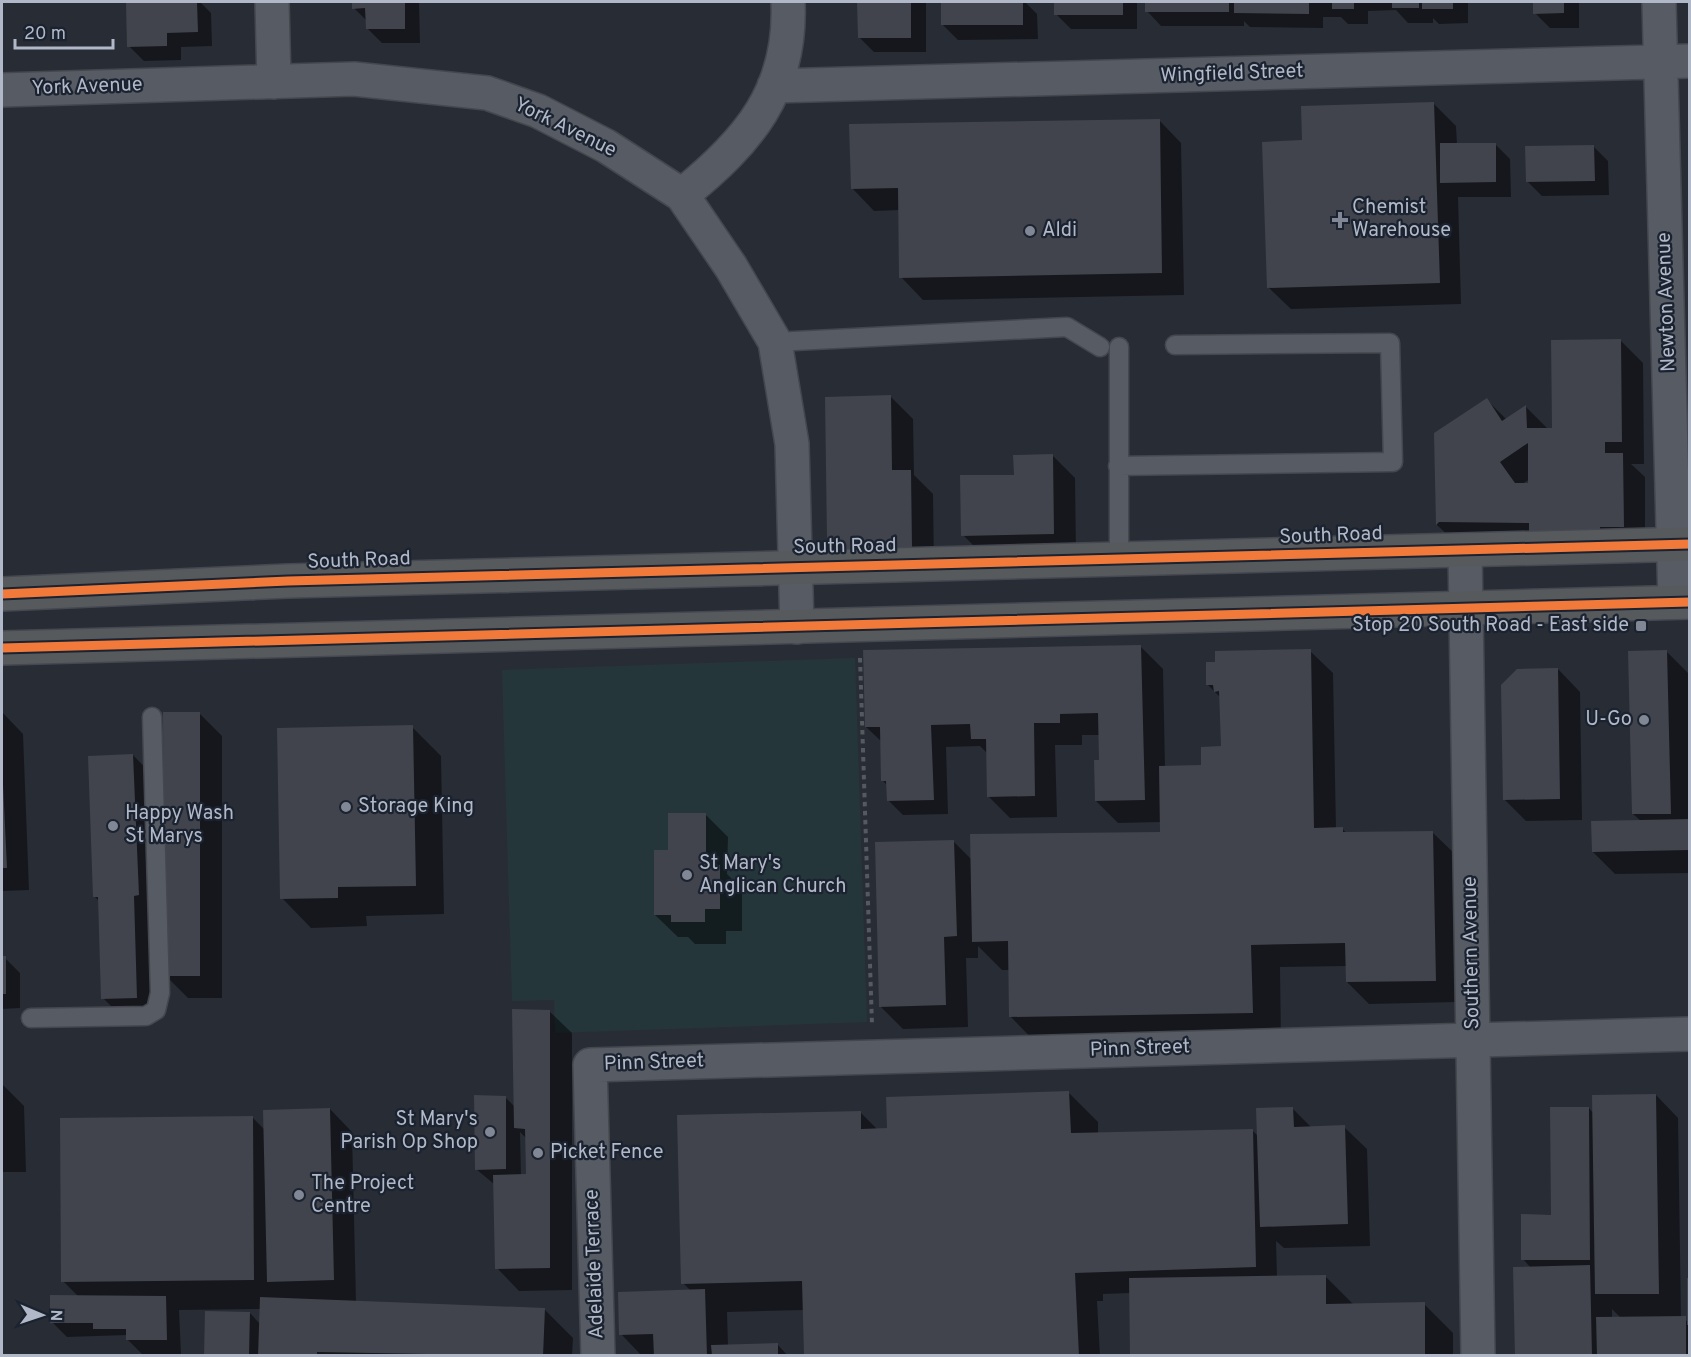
<svg xmlns="http://www.w3.org/2000/svg" width="1691" height="1357" font-family="Overpass,sans-serif">
  <rect width="100%" height="100%" fill="#282c35"/>
  <!-- green -->
  <path fill="#25363b" d="M855 658 867 1022 555 1033 554 1000 512 1001 502 670Z"/>
  <!-- shadow -->
  <path fill="#0007" fill-rule="evenodd" d="M128 2H200L211 13 212 46 181 47V60L144 61 129 46Z
    M354 2H419L420 43H382L367 28V21L354 8Z
    M859 2H926V52H874L859 37Z
    M943 2H1025L1037 14 1038 39 958 40 943 25Z
    M1056 2H1137V29H1071L1056 14Z
    M1147 2H1468V23L1439 24 1433 18V23H1408L1396 10 1368 11V24H1348L1341 17H1323V28L1250 27 1244 21V26H1161L1147 11Z
    M1535 2H1579V28H1550L1535 13Z
    M1434 104 1456 126 1457 144H1495L1510 159 1511 197H1458L1461 304 1291 309 1268 287Z
    M1159 120 1181 143 1184 295 923 300 901 277 900 210 874 211 852 188Z
    M1593 146 1608 161 1609 195 1542 196 1527 181Z
    M1620 340 1643 363 1644 464H1631L1645 477V548L1459 546 1437 525 1435 434 1487 400 1507 420 1526 407 1548 429H1553ZM1530 479V484H1522Z
    M891 397 913 419 914 475 933 494 934 570 861 571 838 548Z
    M1053 456 1075 478 1076 556 985 557 963 535 1015 476Z
    M1140 646 1163 669 1165 767H1203L1222 748 1221 698 1208 685 1310 651 1333 673 1336 829 1342 828 1347 834 1432 832 1455 854 1458 1002 1369 1004 1347 982V966L1280 967 1281 1041 1039 1046 1010 1016V970H1002L978 946V958H966L968 1027 903 1029 881 1007 953 841 972 860 1161 833V822L1118 823 1096 801 1101 762 1100 735H1082V745H1055L1057 817 1010 818 988 796V754L980 746 946 747 948 814 903 815 888 800V786L883 781 882 742 866 727Z
    M1666 651 1689 674 1690 873 1615 874 1593 852 1641 821 1633 814Z
    M1558 669 1580 692 1582 820 1526 821 1504 799Z
    M2 712 23 734 29 890 2 891Z
    M199 713 222 736V998H188L165 975Z
    M412 727 441 756 444 914 366 916 367 926 311 928 282 898Z
    M133 755 155 778 158 1020H125L103 998 99 901 95 897Z
    M705 814 728 837 727 874 742 889V931H726V944H695L688 937H678L655 915 669 852Z
    M2 958H5L20 973V1008L2 1009Z
    M549 1011 572 1033V1290L519 1291 497 1268 494 1184 476 1169 505 1097 515 1107ZM520 1132 527 1139V1176H521Z
    M2 1084 24 1106 26 1172H2Z
    M1069 1093 1098 1122V1134L1252 1130 1259 1137 1292 1108 1312 1128 1344 1127 1367 1149 1370 1246 1284 1248 1276 1241 1277 1277 1325 1276 1354 1305 1424 1304 1453 1333V1356H1132L1131 1293 1103 1294V1301H1097L1100 1356H806L804 1310 727 1312 728 1346 778 1345 788 1356H642L621 1334 691 1291 683 1283 860 1112 878 1130Z
    M1656 1095 1678 1118 1681 1318 1689 1322 1690 1280V1356H1516L1531 1268 1523 1259 1552 1216 1589 1108 1594 1114ZM1612 1309 1621 1318H1612Z
    M330 1109 352 1132 356 1302 544 1309 573 1338 572 1356H206L250 1313 260 1324 261 1309 179 1310 181 1354H142L127 1339V1335L67 1337 52 1322 78 1296 63 1281 252 1117 265 1130Z"/>
  <!-- building -->
  <path fill="#41444c" fill-rule="evenodd" d="M126 2H197L198 32 167 33V46L127 47Z
    M352 2H405V29H366L365 8 352 9Z
    M857 2H911V38H858Z
    M941 2H1023V25H941Z
    M1054 2H1123V15H1054Z
    M1145 2H1229V12H1145Z
    M1234 2H1309V14L1234 13Z
    M1332 2H1354V9H1332Z
    M1392 2H1419V8H1392Z
    M1422 2H1453V9H1422Z
    M1533 2H1564V13L1533 14Z
    M1434 102 1440 283 1267 288 1262 142 1302 140 1301 106Z
    M1160 119 1162 273 899 278 898 188 851 189 849 124Z
    M1440 143H1496V182L1440 183Z
    M1594 145 1595 181 1526 182 1525 146Z
    M1621 339 1622 442H1605V453H1623L1624 527H1600V537L1529 538V523L1439 522 1436 525 1434 433 1487 398 1502 421 1526 405 1527 428H1552L1551 340ZM1528 443V483H1515L1500 462Z
    M891 395 892 470H911L912 548 837 549 827 538 825 397Z
    M1053 454 1054 534 961 536 960 475H1014L1013 455Z
    M1141 645 1145 800 1095 801 1094 760H1099L1098 713 1060 714V723H1034L1035 796 987 797 986 739H971L970 724 931 725 934 800 887 801 886 781H881L880 727H865L863 650Z
    M1311 649 1314 828 1343 827V832L1433 831 1436 981 1346 982 1345 943 1251 945 1253 1013 1009 1017 1008 941 972 942 970 834 1160 832 1159 766 1201 765V747L1221 746 1219 691 1214 692 1213 685H1206V662H1215V651Z
    M1667 650 1671 814H1632L1628 651Z
    M1558 668 1560 799 1503 800 1501 685 1517 669Z
    M163 712H200V976H164Z
    M413 725 416 886 338 887V898L280 899 277 728Z
    M133 754 139 895 134 896 137 998 101 999 98 897H93L88 756Z
    M2 763 7 868H2Z
    M668 813H706V865H720V909H705V922H671V915H654V850H668Z
    M1690 819V850L1592 852 1591 821Z
    M954 840 957 936 944 937 946 1005 879 1007 875 842Z
    M2 956H6V994H2Z
    M512 1009 550 1010V1268L495 1269 493 1175 526 1174 525 1129 514 1128Z
    M1069 1091 1071 1133 1253 1129 1256 1267 1075 1273 1079 1356H804L802 1281 681 1284 677 1115 861 1111V1129L887 1128 886 1097Z
    M1656 1094 1659 1294H1595L1592 1095Z
    M474 1095 506 1096V1169L475 1170Z
    M1293 1107 1294 1127 1345 1125 1348 1224 1260 1227 1256 1108Z
    M1550 1107H1589L1590 1260H1521V1214L1551 1215Z
    M330 1108 334 1280 267 1282 263 1110Z
    M253 1116 254 1280 61 1282 60 1118Z
    M1590 1265 1592 1356H1515L1513 1267Z
    M1326 1275V1304L1425 1302V1356H1130L1129 1278Z
    M1687 1278H1690V1325H1687Z
    M705 1289 707 1356H654L653 1334 619 1335 618 1292Z
    M50 1295 166 1296 167 1340H126V1329H93V1323H50Z
    M260 1297 545 1308 543 1356 317 1352V1356H258Z
    M205 1311 250 1312 249 1356H204Z
    M1686 1316V1356H1597L1596 1317Z
    M778 1343V1356H712L711 1345Z"/>
  <g fill="none" stroke-linecap="round" stroke-linejoin="round">
    <defs>
      <path id="lane" d="M775 342 1067 327 1100 347
        M1119 347V559
        M1118 466 1393 462 1390 343 1175 345
        M31 1018 146 1016 156 1010 160 993 152 717"/>
      <path id="street" d="M272 2 274 82
        M1659 2 1675 602
        M774 86 1690 61
        M2 90 354 79 487 93 538 111 606 146 682 195 731 267 775 342 792 444 797 627
        M682 195C748 142 792 91 788 2
        M1465 550 1478 1356
        M598 1356 590 1065 1690 1034"/>
      <path id="highway" d="M2 594 288 581 1690 544
        M2 648 1690 602"/>
    </defs>
    <!-- lane casing -->
    <use href="#lane" stroke="#44474e" stroke-width="21"/>
    <!-- street casing -->
    <use href="#street" stroke="#44474e" stroke-width="36"/>
    <!-- highway casing -->
    <use href="#highway" stroke="#454851" stroke-width="36"/>
    <!-- path -->
    <path stroke="#555a61" stroke-width="4" stroke-dasharray="4.5 4.5" stroke-linecap="butt" d="M860 658 872 1025"/>
    <!-- lane -->
    <use href="#lane" stroke="#575b64" stroke-width="18"/>
    <!-- street -->
    <use href="#street" stroke="#575b64" stroke-width="33"/>
    <!-- highway -->
    <use href="#highway" stroke="#575a5d" stroke-width="33"/>
    <defs>
      <path id="cycleway" d="M2 594 288 581 1690 544
        M2 648 1690 602"/>
    </defs>
    <!-- cycleway casing -->
    <use href="#cycleway" stroke="#1b2230" stroke-width="13"/>
    <!-- cycleway -->
    <use href="#cycleway" stroke="#f17a3a" stroke-width="9"/>
  </g>
  <!-- markers -->
  <g fill="#818794" stroke="#1b2230" stroke-width="2">
    <path d="M1337 211h6v6h6v6h-6v6h-6v-6h-6v-6h6z"/>
    <circle cx="1030" cy="231" r="6"/>
    <rect x="1635" y="620" width="12" height="12" rx="3"/>
    <circle cx="1644" cy="720" r="6"/>
    <circle cx="346" cy="807" r="6"/>
    <circle cx="113" cy="826" r="6"/>
    <circle cx="687" cy="875" r="6"/>
    <circle cx="490" cy="1132" r="6"/>
    <circle cx="538" cy="1153" r="6"/>
    <circle cx="299" cy="1195" r="6"/>
  </g>
  <g text-anchor="middle" dominant-baseline="central" stroke-width="4.5" stroke-linejoin="round" paint-order="stroke">
    <!-- street labels -->
    <g font-size="20" fill="#b1b8c7" stroke="#1b2230">
      <text transform="translate(1232 74) rotate(-2)">Wingfield Street</text>
      <text transform="translate(87 87) rotate(-2)">York Avenue</text>
      <text transform="translate(565 128) rotate(26)">York Avenue</text>
      <text transform="translate(1667 302) rotate(-92)">Newton Avenue</text>
      <text transform="translate(1331 536) rotate(-2)">South Road</text>
      <text transform="translate(845 547) rotate(-1)">South Road</text>
      <text transform="translate(359 561) rotate(-2)">South Road</text>
      <text transform="translate(1472 953) rotate(-91)">Southern Avenue</text>
      <text transform="translate(1140 1049) rotate(-2)">Pinn Street</text>
      <text transform="translate(654 1063) rotate(-2)">Pinn Street</text>
      <text transform="translate(595 1264) rotate(-92)">Adelaide Terrace</text>
    </g>
    <!-- poi labels -->
    <g font-size="20" fill="#b1b8c7" stroke="#1b2230" text-anchor="start">
      <text x="1352" y="208">Chemist<tspan x="1352" dy="23">Warehouse</tspan></text>
      <text x="1042" y="231">Aldi</text>
      <text x="1629" y="626" text-anchor="end">Stop 20 South Road - East side</text>
      <text x="1632" y="720" text-anchor="end">U-Go</text>
      <text x="358" y="807">Storage King</text>
      <text x="125" y="814">Happy Wash<tspan x="125" dy="23">St Marys</tspan></text>
      <text x="699" y="864">St Mary's<tspan x="699" dy="23">Anglican Church</tspan></text>
      <text x="478" y="1120" text-anchor="end">St Mary's<tspan x="478" dy="23">Parish Op Shop</tspan></text>
      <text x="550" y="1153">Picket Fence</text>
      <text x="311" y="1184">The Project<tspan x="311" dy="23">Centre</tspan></text>
    </g>
  </g>
  <!-- border -->
  <rect width="1691" height="1357" fill="none" stroke="#b1b8c7" stroke-width="6"/>
  <!-- north arrow -->
  <g transform="translate(42 1315) rotate(92)" stroke="#1b2230" stroke-width="4.5" paint-order="stroke">
  <path d="M0-4.5L10 22L0 15L-10 22Z" fill="#b1b8c7"/>
  <text y="-9" font-size="16" font-weight="bold" text-anchor="middle" fill="#b1b8c7">N</text>
  </g>
  <!-- scale -->
  <path d="M15 39v9h98v-9" fill="none" stroke="#b1b8c7" stroke-width="3"/>
  <text x="24" y="39" font-size="18" fill="#b1b8c7" stroke="#1b2230" stroke-width="4.5" paint-order="stroke">20 m</text>
</svg>
